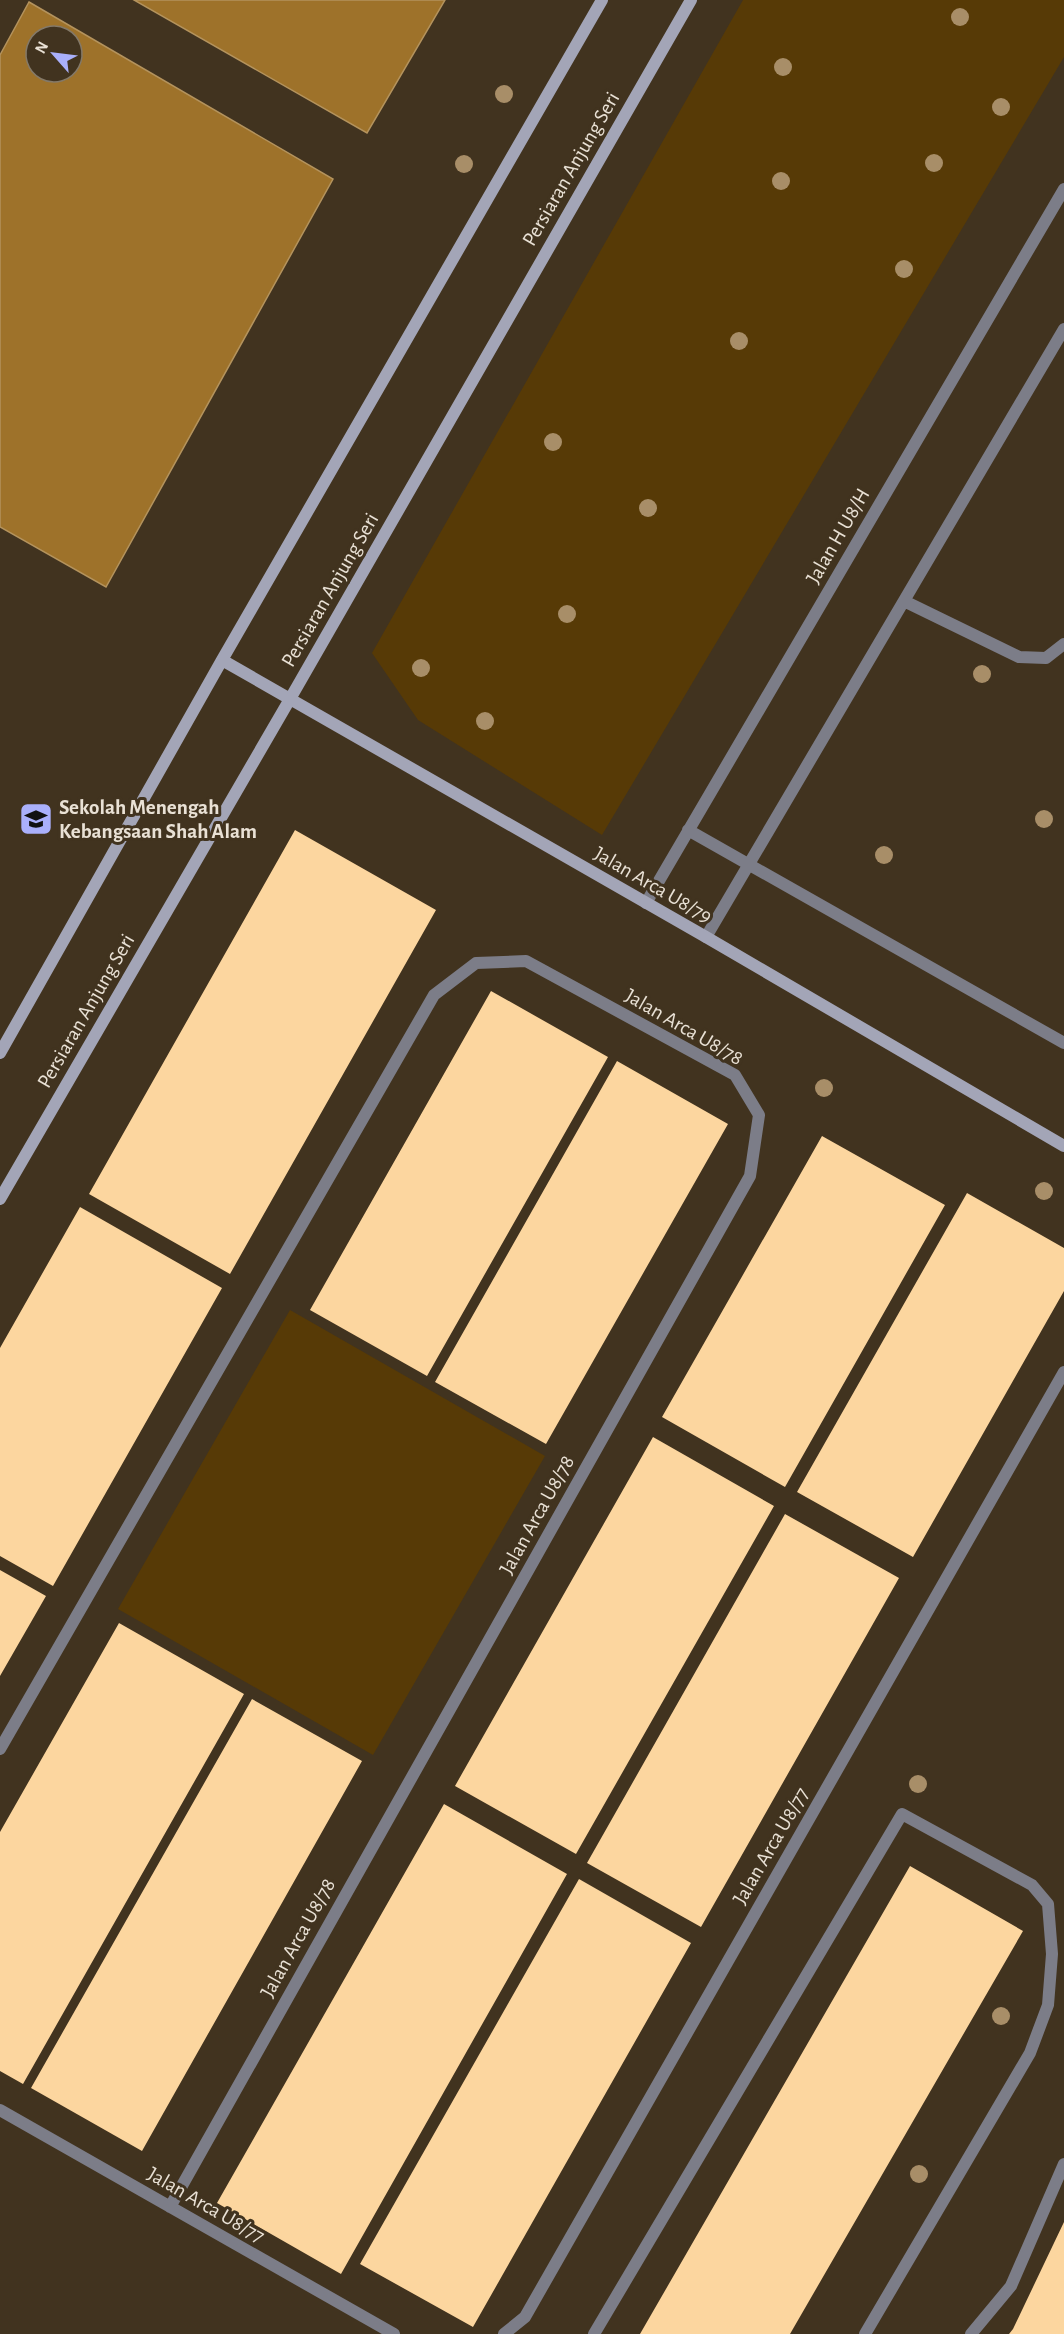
<svg xmlns="http://www.w3.org/2000/svg" width="1064" height="2334" font-family="'Alegreya Sans',sans-serif">
  <rect width="100%" height="100%" fill="#41331f"/>
  <!-- green -->
  <path fill="#573a06" d="M743 0H1064V57L602 835 418 720 372 653Z
    M290 1310 545 1456 373 1755 118 1609Z"/>
  <!-- water -->
  <path fill="#9e722a" stroke="#b4935d" stroke-width="1.5" fill-rule="evenodd" d="M134 0H445L367 133Z
    M29 2 333 179 106 587 0 527V55ZM36 36H72V72H36Z"/>
  <!-- building -->
  <path fill="#fcd69f" d="M295 830 436 910 230 1274 89 1194Z
    M491 991 608 1057 427 1376 310 1310Z
    M617 1061 728 1124 546 1444 435 1382Z
    M822 1136 945 1205 785 1487 662 1417Z
    M967 1193 1064 1248V1291L913 1557 797 1492Z
    M80 1207 222 1288 53 1586 0 1556V1348Z
    M653 1437 774 1506 576 1854 455 1786Z
    M785 1514 899 1578 701 1927 587 1863Z
    M0 1570 46 1596 0 1676Z
    M119 1623 244 1694 23 2084 0 2071V1832Z
    M252 1699 362 1761 142 2151 31 2088Z
    M444 1804 567 1874 341 2274 217 2203Z
    M910 1866 1023 1931 790 2334H640Z
    M579 1879 691 1943 473 2327 360 2264Z
    M1064 2222V2334H1009L1013 2329Z"/>
  <g fill="none" stroke-linecap="round" stroke-linejoin="round">
    <!-- lane -->
    <path stroke="#7c7d88" stroke-width="12" d="M904 601 1019 657 1046 658 1064 644
      M688 830 1064 1043
      M646 903 1064 189
      M706 937 1064 329
      M594 2334 902 1814 1032 1885 1048 1904 1052 1954 1048 2005 1030 2053 865 2334
      M971 2334 1011 2286 1064 2164"/>
    <!-- street -->
    <path stroke="#7c7d88" stroke-width="12" d="M0 1749 434 995 476 963 526 961 735 1075 759 1115 750 1176 170 2207
      M0 2110 394 2334
      M504 2334 525 2317 1064 1372"/>
    <!-- secondary -->
    <path stroke="#a3a5b7" stroke-width="12" d="M222 660 706 937 1064 1146
      M0 1053 222 660 602 0
      M0 1199 290 699 691 0"/>
  </g>
  <!-- trees -->
  <g fill="#a88e68">
    <circle cx="960" cy="17" r="9"/>
    <circle cx="783" cy="67" r="9"/>
    <circle cx="504" cy="94" r="9"/>
    <circle cx="1001" cy="107" r="9"/>
    <circle cx="934" cy="163" r="9"/>
    <circle cx="464" cy="164" r="9"/>
    <circle cx="781" cy="181" r="9"/>
    <circle cx="904" cy="269" r="9"/>
    <circle cx="739" cy="341" r="9"/>
    <circle cx="553" cy="442" r="9"/>
    <circle cx="648" cy="508" r="9"/>
    <circle cx="567" cy="614" r="9"/>
    <circle cx="421" cy="668" r="9"/>
    <circle cx="982" cy="674" r="9"/>
    <circle cx="485" cy="721" r="9"/>
    <circle cx="1044" cy="819" r="9"/>
    <circle cx="884" cy="855" r="9"/>
    <circle cx="824" cy="1088" r="9"/>
    <circle cx="1044" cy="1191" r="9"/>
    <circle cx="918" cy="1784" r="9"/>
    <circle cx="1001" cy="2016" r="9"/>
    <circle cx="919" cy="2174" r="9"/>
  </g>
  <!-- icons -->
  <defs>
    <symbol id="school-square" viewBox="-11 -11 22 22"><rect x="-9" y="-9" width="18" height="18" rx="4" fill="#aab0fb" stroke="#41331f"/><path d="M0-5L7-2L0 1L-7-2ZM-4 1L0 2.5L4 1V4Q0 6-4 4Z" fill="#111"/></symbol>
  </defs>
  <g fill-rule="evenodd">
    <use href="#school-square" x="17" y="800" width="38" height="38"/>
  </g>
  <g text-anchor="middle" dominant-baseline="central" stroke-width="6" stroke-linejoin="round" paint-order="stroke">
    <!-- street labels -->
    <g font-size="21" fill="#e9e1d5" stroke="#41331f">
      <text transform="translate(571 169) rotate(-60)">Persiaran Anjung Seri</text>
      <text transform="translate(838 536) rotate(-60)">Jalan H U8/H</text>
      <text transform="translate(330 590) rotate(-60)">Persiaran Anjung Seri</text>
      <text transform="translate(653 885) rotate(30)">Jalan Arca U8/79</text>
      <text transform="translate(86 1011) rotate(-60)">Persiaran Anjung Seri</text>
      <text transform="translate(684 1027) rotate(30)">Jalan Arca U8/78</text>
      <text transform="translate(537 1515) rotate(-61)">Jalan Arca U8/78</text>
      <text transform="translate(771 1846) rotate(-60)">Jalan Arca U8/77</text>
      <text transform="translate(298 1938) rotate(-61)">Jalan Arca U8/78</text>
      <text transform="translate(206 2205) rotate(30)">Jalan Arca U8/77</text>
    </g>
    <!-- poi labels -->
    <g font-size="21" font-weight="bold" fill="#e9e1d5" stroke="#41331f" text-anchor="start">
      <text x="59" y="807">Sekolah Menengah<tspan x="59" dy="24">Kebangsaan Shah Alam</tspan></text>
    </g>
  </g>
  <!-- north arrow -->
  <g transform="translate(54 54) rotate(298)"><circle r="28" fill="#41331f" stroke="#847968" stroke-width="1.5"/>
  <path d="M0-4.5L10 22L0 15L-10 22Z" fill="#aab0fb"/>
  <text y="-9" font-size="16" font-weight="bold" text-anchor="middle" fill="#e9e1d5">N</text>
  </g>
</svg>
